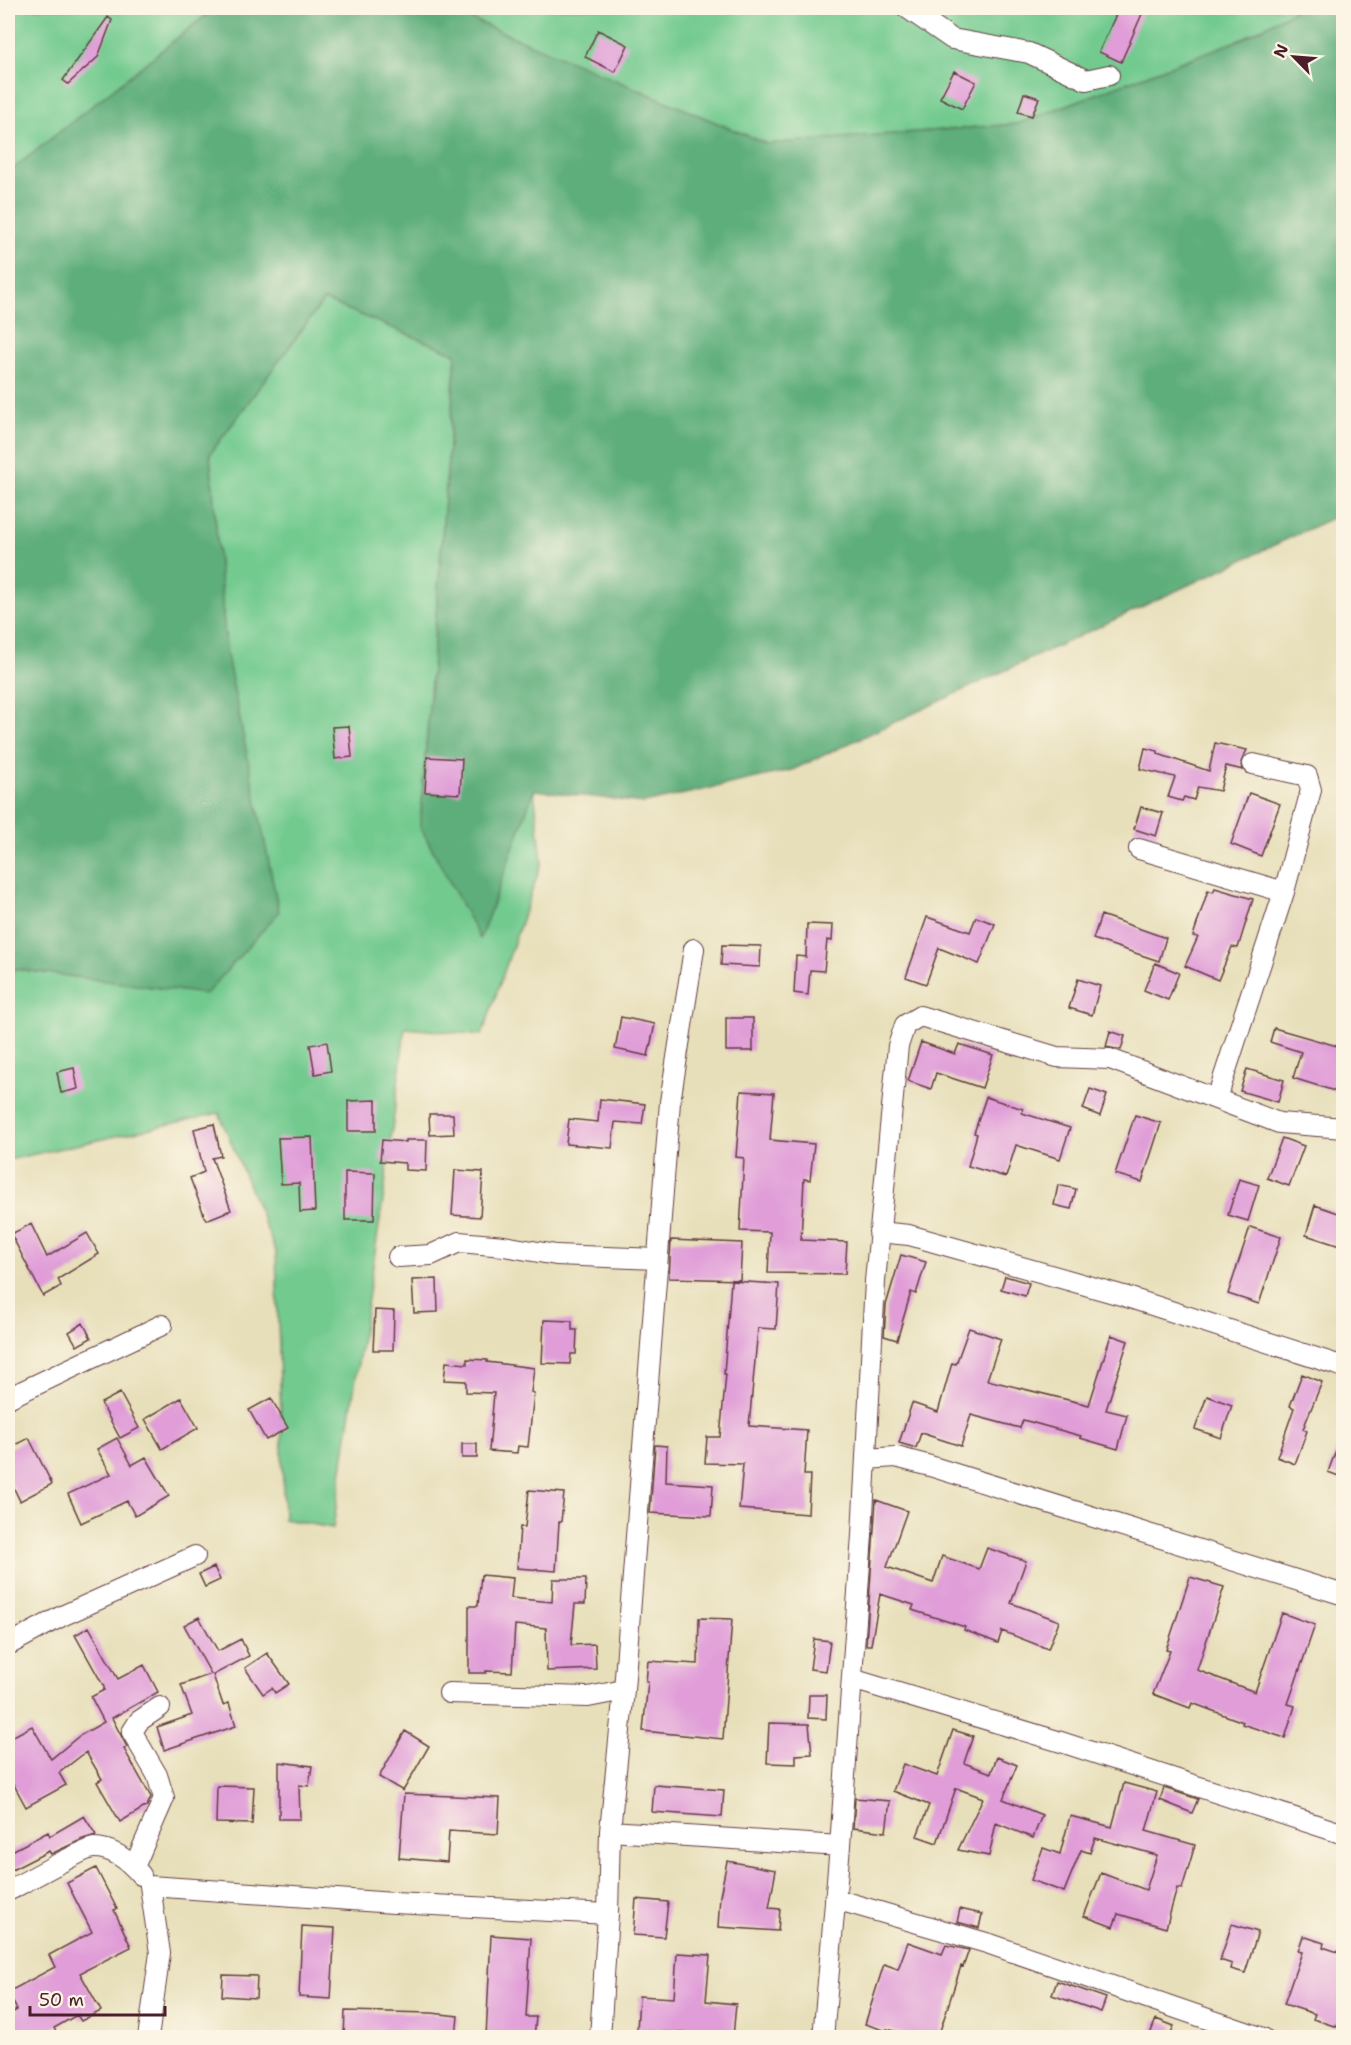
<svg xmlns="http://www.w3.org/2000/svg" width="1351" height="2045" font-family="'Shantell Sans',sans-serif">
  <rect width="100%" height="100%" fill="#fcf5e5"/>
  <filter id="ink" filterUnits="userSpaceOnUse"><feTurbulence type="fractalNoise" baseFrequency=".0167" numOctaves="2"/><feDisplacementMap in="SourceGraphic" scale="12" xChannelSelector="R" yChannelSelector="G"/><feConvolveMatrix kernelMatrix="1 2 1 2 8 2 1 2 1" color-interpolation-filters="sRGB"/></filter>
  <filter id="wash" filterUnits="userSpaceOnUse"><feTurbulence type="fractalNoise" baseFrequency=".008" numOctaves="4" result="noise"/><feDisplacementMap in="SourceGraphic" scale="24" xChannelSelector="R" yChannelSelector="G"/><feGaussianBlur stdDeviation="1.35" result="paint"/><feColorMatrix in="noise" values="0 0 0 0 0 0 0 0 0 0 0 0 0 0 0 0 0 1.4 0 .05"/><feComposite in="paint" operator="in"/></filter>
  <g filter="url(#wash)">
    <rect width="100%" height="100%" fill="#e7dfba"/>
    <!-- green -->
    <path fill="#72ca8f" stroke="#5e745d" stroke-width="1.5" d="M8 8H215L8 173Z
      M423 8H1299L1242 39 1017 124 767 144 452 11Z
      M324 299 456 354 420 826 480 938 534 790 542 862 482 1035 405 1028 384 1193 333 1528 284 1519 276 1252 219 1113 8 1160V968L206 994 226 651 210 454Z"/>
    <!-- forest -->
    <path fill="#5dae7a" stroke="#546652" stroke-width="1.5" d="M215 8H423L452 11 767 144 1017 124 1242 39 1299 8H1343V513L792 770 644 803 534 790 480 939 420 826 456 354 324 300 210 454 226 651 279 912 206 994 8 968V173Z"/>
    <g id="blocks">
      <!-- building -->
      <path fill="#e09dd8" d="M1119 8H1127L1142 14 1121 62 1099 52Z
        M108 17 112 20 98 57 68 84 63 80Z
        M598 30 628 45 615 72 585 57Z
        M954 71 976 82 962 109 940 98Z
        M1024 93 1039 98 1032 116 1018 112Z
        M349 726 352 757 335 759 332 727Z
        M1215 743 1247 750 1241 762 1243 770 1226 766 1220 791 1198 787 1194 800 1184 797 1182 801 1168 797 1175 777 1140 769 1145 748 1158 751V754L1209 771Z
        M427 757 462 759 460 794 425 792Z
        M1249 793 1280 804 1261 856 1231 844Z
        M1141 807 1163 813 1156 836 1134 829Z
        M1215 888 1253 899 1238 948 1232 947 1218 980 1185 966 1198 937 1193 936 1208 890 1213 892Z
        M1101 915 1166 938 1159 961 1093 939Z
        M927 917 970 932 976 917 995 924 979 964 939 948 926 984 906 977Z
        M807 924 833 925 832 941 827 940 824 971 810 970 808 995 794 993 796 956 806 957Z
        M722 945 761 946 760 967 721 965Z
        M1155 963 1179 973 1168 1000 1144 990Z
        M1078 979 1100 986 1092 1015 1069 1008Z
        M621 1017 655 1024 648 1056 615 1049Z
        M726 1018H753V1051H726Z
        M1274 1028 1344 1048V1094L1293 1078 1301 1052 1270 1042Z
        M1110 1031 1125 1036 1121 1050 1106 1047Z
        M327 1042 331 1071 315 1074 310 1045Z
        M921 1042 955 1054 959 1044 993 1055 982 1088 936 1073 931 1089 908 1081Z
        M74 1068 78 1089 61 1093 57 1072Z
        M1247 1069 1284 1080 1278 1102 1240 1091Z
        M1090 1089 1107 1095 1100 1116 1083 1109Z
        M741 1091 774 1093 770 1140 814 1144 810 1180 804 1179 801 1240 847 1242 845 1274 768 1273 770 1232 740 1231 744 1158 736 1157Z
        M986 1097 1023 1109 1022 1113 1070 1128 1060 1159 1016 1145 1006 1177 968 1166 977 1134 974 1133Z
        M600 1099 645 1104 642 1124 615 1122 612 1148 566 1144 569 1119 598 1122Z
        M376 1100V1131H348V1101Z
        M429 1114H453L454 1134 430 1135Z
        M1135 1115 1161 1123 1142 1182 1115 1174Z
        M214 1124 221 1156 212 1158 231 1210 206 1220 190 1178 204 1172 194 1129Z
        M312 1137 315 1211 300 1212 299 1183 281 1184 278 1138Z
        M1282 1138 1304 1146 1289 1186 1267 1178Z
        M382 1140 406 1142V1140H427L426 1171 405 1170V1163L380 1161Z
        M455 1170 483 1172 480 1217 452 1215Z
        M345 1172 375 1173 374 1220H345Z
        M1239 1179 1259 1185 1248 1221 1228 1215Z
        M1058 1185 1076 1189 1071 1209 1054 1205Z
        M1315 1205 1344 1215V1237L1340 1246 1306 1235Z
        M31 1224 47 1257 87 1233 99 1254 58 1279 61 1286 43 1296 11 1234Z
        M1250 1227 1281 1237 1259 1304 1228 1294Z
        M671 1240 742 1243 740 1280 669 1278Z
        M901 1255 926 1262 916 1294 911 1292 897 1340 884 1336 886 1305Z
        M1005 1276 1029 1283 1025 1296 1001 1289Z
        M437 1279 438 1312 414 1313 412 1280Z
        M731 1281 779 1284 776 1329 758 1328 749 1426 807 1430 804 1475H810L808 1514 739 1509 743 1464 705 1463 707 1437H720L726 1374H724Z
        M375 1310 394 1311 393 1350H373Z
        M544 1320 572 1321V1330H577L576 1354H571L570 1364 542 1363Z
        M83 1323 91 1338 77 1346 69 1332Z
        M969 1328 1001 1339 987 1380 1089 1405 1111 1335 1128 1341 1106 1410 1127 1415 1118 1449 1080 1438 1081 1436 1023 1420 1020 1428 971 1415 961 1446 921 1433 916 1448 899 1443 912 1403 938 1412 952 1363 956 1364Z
        M467 1359 487 1360V1362L534 1368 531 1392 534 1393 528 1447 518 1446 517 1453 489 1451 494 1393 466 1392V1381L444 1380 446 1362 467 1364Z
        M1302 1374 1322 1382 1303 1429 1307 1431 1295 1464 1277 1457 1294 1408 1290 1406Z
        M120 1393 139 1428 120 1438 101 1403Z
        M1207 1396 1232 1405 1221 1438 1195 1429Z
        M181 1398 198 1428 162 1449 145 1419Z
        M271 1398 288 1428 266 1440 249 1410Z
        M1342 1434H1344V1478L1328 1472Z
        M29 1438 52 1484 20 1501 8 1476V1449Z
        M117 1438 132 1465 146 1457 169 1496 135 1516 127 1501 81 1523 68 1494 111 1474 97 1449Z
        M462 1444H477V1458H462Z
        M655 1445 667 1446 666 1482 713 1485 711 1516 650 1513Z
        M529 1490 564 1493 561 1522H559L556 1571 517 1568 520 1527H525Z
        M876 1500 907 1511 887 1567 933 1583 942 1556 979 1569 987 1548 1026 1561 1011 1603 1059 1621 1048 1649 1002 1631 998 1643 964 1630 965 1627 912 1610 914 1605 880 1594 871 1645H866Z
        M214 1567 220 1580 205 1587 199 1574Z
        M481 1575 513 1578 511 1598 552 1602 553 1579H586L585 1604H575L571 1645 595 1644 596 1669 547 1671 546 1628 515 1625 512 1672 486 1671V1673H469V1606H478Z
        M1190 1577 1224 1587 1197 1670 1255 1692 1282 1613 1315 1625 1288 1704 1295 1706 1285 1738 1242 1724 1243 1722 1192 1703 1190 1708 1153 1694 1170 1651 1166 1650Z
        M199 1617 218 1651 241 1639 249 1656 213 1675 223 1705 229 1703 236 1726 164 1750 157 1727 192 1715 181 1685 211 1674 184 1625Z
        M699 1618 732 1619 723 1739 643 1731 648 1682H646L648 1661 698 1664Z
        M89 1627 118 1679 144 1665 158 1692 112 1718 127 1747 124 1749 151 1797 147 1806 120 1822 97 1782 102 1779 86 1752 59 1773 66 1785 26 1807 14 1785 8 1789V1739L32 1726 51 1759 79 1736 104 1722 91 1697 104 1690V1687L75 1635Z
        M814 1639 830 1641 826 1671 810 1669Z
        M267 1653 289 1684 275 1693 272 1688 263 1694 245 1668Z
        M809 1695H827L826 1719 808 1718Z
        M769 1723 809 1724 812 1754 796 1755V1764L767 1763Z
        M953 1730 973 1736 964 1763 991 1773 997 1757 1017 1765 1003 1799 1042 1815 1033 1838 996 1823 989 1856 958 1850 983 1798 956 1788 937 1843 917 1836 929 1805 893 1791 903 1764 937 1776Z
        M405 1731 429 1746 403 1791 379 1777Z
        M279 1762 312 1766 309 1786 299 1785 300 1819H279Z
        M1124 1783 1157 1792 1146 1831 1195 1845 1182 1889 1177 1888 1166 1928 1118 1914 1113 1927 1084 1916 1101 1873 1146 1890 1157 1855 1095 1838 1090 1853 1081 1850 1064 1892 1031 1880 1043 1848 1060 1854 1070 1816 1112 1827Z
        M654 1785 724 1790 722 1817 652 1812Z
        M217 1786 254 1787 252 1824 216 1823Z
        M1164 1788 1198 1799 1192 1813 1160 1800Z
        M404 1794 500 1798 498 1834 449 1831 447 1862 399 1858Z
        M855 1798 890 1801 886 1832 853 1828Z
        M84 1816 96 1835 83 1839 51 1854 49 1851 8 1872V1853L48 1832 50 1836Z
        M727 1861 776 1870 769 1908 780 1909 778 1931 718 1927 720 1896Z
        M96 1868 117 1909 114 1910 131 1947 80 1973 101 2011 81 2021 77 2015 54 2028 59 2037H8V2015L17 2010 8 1992 55 1967 49 1955 92 1932 67 1883Z
        M636 1899 668 1902 664 1937 633 1935Z
        M960 1909 982 1914 979 1928 957 1922Z
        M1232 1924 1258 1932 1245 1973 1231 1969 1232 1964 1220 1960Z
        M302 1926 335 1928 331 1999 299 1997Z
        M491 1935 531 1938 526 2017H536L534 2037H486Z
        M1303 1936 1324 1943 1323 1947 1344 1954V2009L1337 2027 1313 2019 1315 2014 1284 2004 1302 1952 1298 1951Z
        M908 1942 942 1954 946 1945 969 1950 963 1967 961 1966 938 2037H917L887 2029V2031L865 2024 884 1964 898 1969Z
        M677 1953 710 1955 706 2001 736 2004 733 2037 704 2035V2034L637 2031 639 1996 674 1998Z
        M223 1975 257 1976 256 1998 222 1996Z
        M1057 1981 1106 1998 1101 2012 1052 1995Z
        M345 2011 432 2013 458 2016 456 2037H344Z
        M1156 2019 1174 2026 1169 2037H1149Z"/>
    </g>
  </g>
  <g filter="url(#ink)">
    <use href="#blocks" fill-opacity="0" stroke="#623c40" stroke-width="1.5"/>
    <g fill="none" stroke-linecap="round" stroke-linejoin="round">
      <defs>
        <path id="minor" d="M907 8 952 39 1029 53 1086 80 1109 75
          M1139 849 1284 892
          M1217 1098 1284 892 1311 790 1307 776 1253 764
          M879 1232 909 1235 1124 1296 1344 1367
          M398 1257 431 1255 459 1242 504 1246 556 1255 657 1259
          M8 1398 162 1325
          M866 1459 896 1457 930 1466 1344 1595
          M8 1645 62 1616 195 1556
          M852 1679 1061 1742 1344 1834
          M449 1693 588 1697 624 1690
          M610 1831 840 1846
          M134 1867 164 1798 157 1775 132 1732 139 1721 160 1707
          M150 1886 394 1903 608 1914
          M8 1891C21 1884 85 1848 94 1848 113 1848 129 1861 141 1875
          M835 1899 990 1944 1263 2038
          M148 2038 160 1953 150 1886
          M600 2038 608 1914 610 1831 624 1690 670 1102 694 949
          M823 2038 840 1846 862 1535 875 1281 898 1046 905 1025 920 1016 1057 1057 1110 1059 1279 1123 1344 1128"/>
      </defs>
      <!-- minor casing -->
      <use href="#minor" stroke="#623c40" stroke-width="22"/>
      <!-- minor -->
      <use href="#minor" stroke="#fff" stroke-width="20"/>
    </g>
  </g>
  <!-- margin -->
  <rect width="1351" height="2045" fill="none" stroke="#fcf5e5" stroke-width="30"/>
  <!-- north arrow -->
  <g transform="translate(1294 57) rotate(295)" stroke="#fcf5e5" stroke-width="4.5" paint-order="stroke">
  <path d="M0-4.5L10 22L0 15L-10 22Z" fill="#4a1f2b"/>
  <text y="-9" font-size="16" font-weight="bold" text-anchor="middle" fill="#4a1f2b">N</text>
  </g>
  <!-- scale -->
  <path d="M30 2006v9h135v-9" fill="none" stroke="#4a1f2b" stroke-width="3"/>
  <text x="39" y="2006" font-size="18" fill="#4a1f2b" stroke="#fcf5e5" stroke-width="4.5" paint-order="stroke">50 m</text>
</svg>
